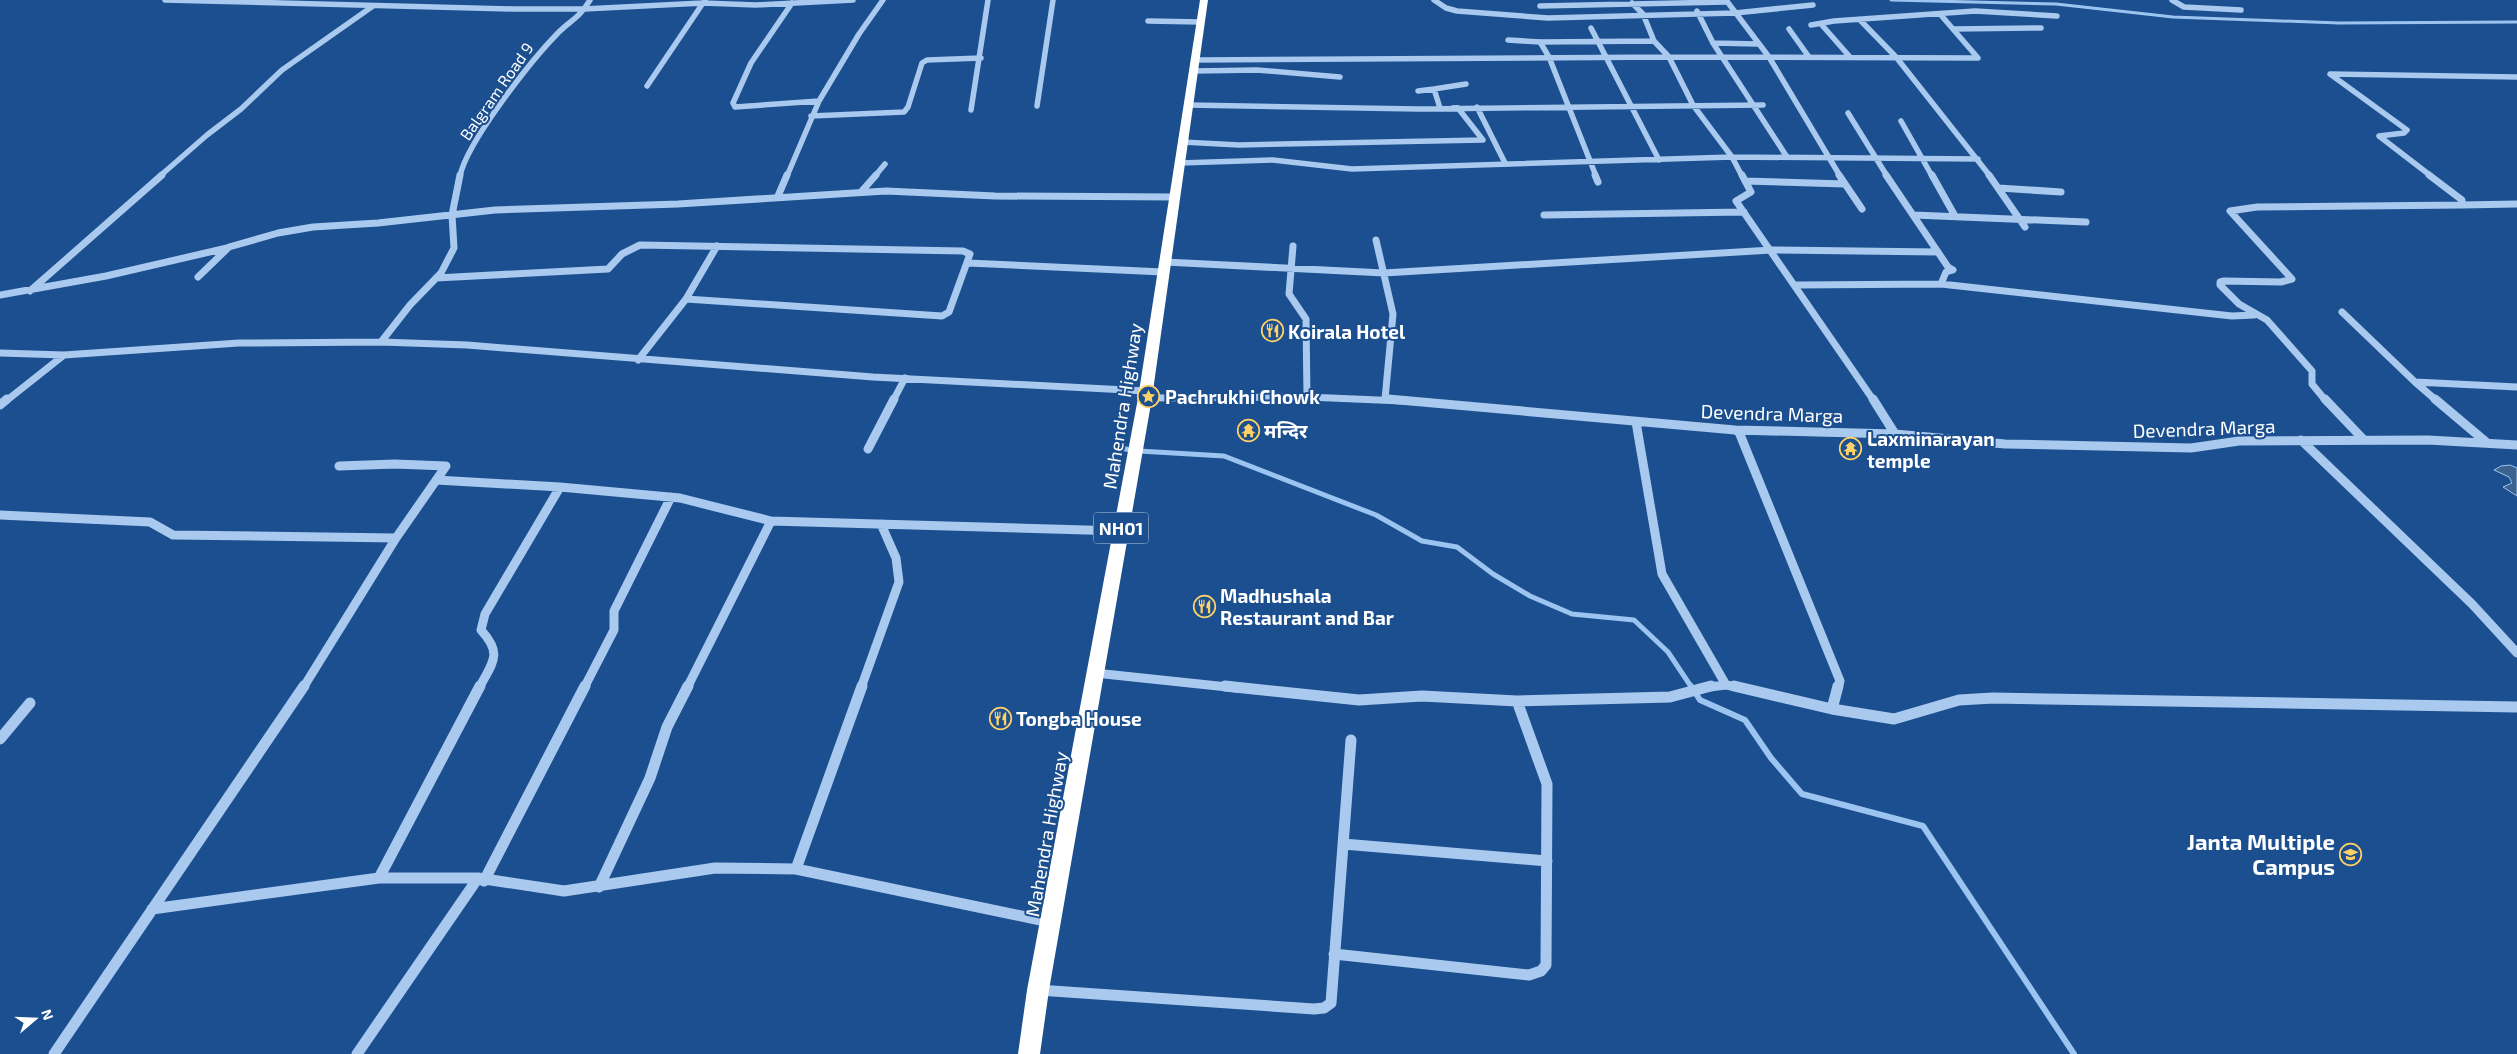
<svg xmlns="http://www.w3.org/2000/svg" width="2517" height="1054" font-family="'Exo 2','Noto Sans Devanagari',sans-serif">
  <rect width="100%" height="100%" fill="#1b4f8f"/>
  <!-- water -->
  <path fill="#3c6290" stroke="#9cc4f0" d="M2510 465 2517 468V496L2503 487 2512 483 2509 477 2494 470 2501 466Z"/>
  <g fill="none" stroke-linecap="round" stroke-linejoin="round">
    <!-- stream-far2 -->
    <path stroke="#9cc4f0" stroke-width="3" d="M1891 0 2056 4 2173 17 2339 23 2517 22"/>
    <!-- stream-far1 -->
    <path stroke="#9cc4f0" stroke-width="5" d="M1116 447 1131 450
      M1139 451 1224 456 1376 515 1422 541 1457 547 1493 574 1530 596 1572 614 1634 620 1668 652 1692 688"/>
    <!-- stream -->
    <path stroke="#9cc4f0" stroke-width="6" d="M1691 686 1700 700 1745 720 1771 758 1802 794 1923 826 2074 1054"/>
    <!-- minor-far3 -->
    <path stroke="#a9c9ee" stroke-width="5.5" d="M165 0 513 9H584L703 3
      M705 0 703 3 756 5 853 0
      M1434 0 1446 8 1457 11 1548 18 1735 13 1813 5
      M1726 0 1769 57 1840 176
      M2172 0 2184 7 2241 10
      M792 3 751 63 733 103 735 107 819 101
      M1632 3 1643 14 1654 41 1669 57 1693 105 1732 157 1742 176
      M1540 6 1726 2
      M1697 11 1713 43 1787 157
      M1860 20 1896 57 1990 176
      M1148 21 1201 22
      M1821 24 1850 57
      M1811 25 1834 21 1975 11 2057 16
      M1591 28 1659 160
      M1789 29 1809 57
      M1953 29 2041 28
      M1508 40 1540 42 1654 41
      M1540 42 1549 57 1596 176
      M1713 43 1758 44
      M1196 60 1669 57 1978 58 1940 14
      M1194 71 1257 70 1340 77
      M647 86 703 3
      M1418 91 1434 89
      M1188 105 1418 109 1763 105
      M1037 106 1053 0
      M1477 107 1505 163
      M1440 108 1434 89 1466 84
      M971 110 988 0
      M1848 113 1887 176
      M811 116 904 112 908 107 922 63 927 60 981 58
      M1901 121 1932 176
      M1182 142 1239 145 1483 140 1458 108H1453
      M1180 163 1273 160 1352 169 1732 157 1978 159
      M160 176 207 135 241 109 282 70 373 6
      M460 176C467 142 530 62 556 35 570 20 578 20 590 0
      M787 176 819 101 859 34 883 0
      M875 176 885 164
      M2431 176 2379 136 2404 133 2407 130 2330 74 2517 77"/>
    <!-- minor-far2 -->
    <path stroke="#a9c9ee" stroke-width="7" d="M1595 175 1598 182
      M1742 175 1751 192 1736 201 1874 401
      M1839 175 1862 209
      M1886 175 1948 267 1953 270 1946 272 1941 284
      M1932 175 1955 216
      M1989 175 2025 227
      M1745 181 1845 184
      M1999 188 2061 192
      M861 192 876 175
      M778 196 787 175
      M2462 205 2517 204
      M1544 215 1744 212
      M1914 215 2086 222
      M1376 240 1393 314 1385 399
      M1293 246 1289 294 1306 319 1307 397
      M1165 262 1384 273 1772 250 1938 252
      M968 263 1163 272
      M198 277 229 247 278 233 313 227 378 223 495 210 678 204 886 191 995 196 1175 197
      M436 278 608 269 622 254 640 245 963 251 970 254 949 312 942 316 686 299
      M1796 285 1941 284 2232 316 2254 315
      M30 291 162 175
      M0 295 106 276 227 248
      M2342 312 2415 382
      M381 342 410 305 441 273 454 248 452 215 460 175
      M0 353 64 355 239 343 381 342 467 345 873 377 1146 391
      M638 360 686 299 717 246
      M1145 398 1307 397 1402 401
      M6 401 64 355
      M893 401 905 378
      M2326 401 2312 384V371L2267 320 2239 304 2220 285V282L2224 281 2281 282 2292 279 2230 211 2257 207 2462 205V200L2429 175
      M2437 401 2415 382 2517 387"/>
    <!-- minor-far1 -->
    <path stroke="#a9c9ee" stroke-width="9" d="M1388 399 1735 430 1895 434 2005 444 2191 448 2239 441 2428 440 2517 445
      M1873 399 1895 434
      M2325 399 2364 440
      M2435 399 2486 442
      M0 405 7 399
      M1636 422 1662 574 1726 685
      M1735 430 1739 432 1840 681 1838 688
      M2301 440 2472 604 2517 653
      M868 449 894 399
      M436 480 560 487 680 498 771 521 1121 531
      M0 515 150 522 173 535 396 538
      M1095 673 1237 688
      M303 688 396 538 446 466 395 464 339 466
      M479 688C493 662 503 654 481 630L485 614 560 487
      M584 688 614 630V611L671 497
      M687 688 771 521
      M861 688 899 582 896 558 881 524
      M1701 688 1726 685 1742 688"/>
    <!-- minor -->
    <path stroke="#a9c9ee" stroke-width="11" d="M1225 686 1359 700 1422 696 1517 701 1670 697 1711 686
      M1734 686 1832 709 1894 719 1959 700 1993 698 2517 707
      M1832 709 1838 686
      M0 739 30 703
      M1343 844 1547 861
      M796 869 862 686
      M379 878 480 686
      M484 881 585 686
      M599 887 650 778 667 727 688 686
      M152 909 379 878H478L564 891 715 868 796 869 1050 922
      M1334 954 1529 975 1541 971 1546 965 1547 784 1517 701
      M1038 990 1314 1009 1324 1008 1331 1003 1351 740
      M54 1054 304 686
      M357 1054 478 878"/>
    <!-- highway -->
    <path fill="#fff" fill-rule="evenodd" d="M1200 0H1208L1152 398 1049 990 1040 1054H1018L1027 990 1138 398Z"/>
  </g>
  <!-- icons -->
  <defs>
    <symbol id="restaurant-ring" viewBox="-11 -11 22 22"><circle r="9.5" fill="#1b4f8f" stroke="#ffd166" stroke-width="1.5"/><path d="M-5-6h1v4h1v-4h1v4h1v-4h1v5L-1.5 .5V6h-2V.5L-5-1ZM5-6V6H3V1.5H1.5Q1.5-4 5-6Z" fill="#ffd166"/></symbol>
    <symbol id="sight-ring" viewBox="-11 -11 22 22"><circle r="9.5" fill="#1b4f8f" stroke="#ffd166" stroke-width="1.5"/><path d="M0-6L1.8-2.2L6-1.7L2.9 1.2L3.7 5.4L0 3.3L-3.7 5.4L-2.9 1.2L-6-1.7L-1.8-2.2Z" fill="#ffd166"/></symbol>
    <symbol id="temple-ring" viewBox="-11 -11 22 22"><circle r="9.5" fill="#1b4f8f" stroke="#ffd166" stroke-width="1.5"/><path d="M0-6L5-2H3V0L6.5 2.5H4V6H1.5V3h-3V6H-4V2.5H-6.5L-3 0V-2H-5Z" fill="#ffd166"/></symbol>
    <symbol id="university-ring" viewBox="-11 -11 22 22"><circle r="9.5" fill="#1b4f8f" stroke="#ffd166" stroke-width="1.5"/><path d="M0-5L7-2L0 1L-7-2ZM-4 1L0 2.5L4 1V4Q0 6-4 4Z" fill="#ffd166"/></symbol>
  </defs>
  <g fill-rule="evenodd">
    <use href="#restaurant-ring" x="1260" y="318" width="25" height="25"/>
    <use href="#sight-ring" x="1136" y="384" width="25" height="25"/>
    <use href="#temple-ring" x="1236" y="418" width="25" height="25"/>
    <use href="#temple-ring" x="1838" y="436" width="25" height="25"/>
    <use href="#restaurant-ring" x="1192" y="594" width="25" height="25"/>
    <use href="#restaurant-ring" x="988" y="706" width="25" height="25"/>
    <use href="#university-ring" x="2338" y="842" width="25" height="25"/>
  </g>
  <g text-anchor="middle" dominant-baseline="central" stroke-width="4" stroke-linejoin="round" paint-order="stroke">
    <!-- far-street labels -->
    <g font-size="16" fill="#fff" stroke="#1b4f8f">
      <text transform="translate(496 91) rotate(-55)">Balgram Road 9</text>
    </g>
    <!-- shield labels -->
    <rect fill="#1b4f8f" stroke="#bbcadd" stroke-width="1" x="1093.5" y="512.5" width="55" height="31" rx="4"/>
    <g font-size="18" font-weight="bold" fill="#fff">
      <text x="1121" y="528">NH01</text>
    </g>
    <!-- poi labels -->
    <g font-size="19" font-weight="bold" fill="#fff" stroke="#1b4f8f" text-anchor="start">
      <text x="1288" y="331">Koirala Hotel</text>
      <text x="1165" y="396">Pachrukhi Chowk</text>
      <text x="1264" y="430">मन्दिर</text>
      <text x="1867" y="438">Laxminarayan<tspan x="1867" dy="22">temple</tspan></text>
      <text x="1220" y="595">Madhushala<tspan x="1220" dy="22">Restaurant and Bar</tspan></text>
      <text x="1016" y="718">Tongba House</text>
    </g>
    <!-- street labels -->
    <g font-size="19" fill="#fff" stroke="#1b4f8f">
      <text transform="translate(1122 406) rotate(-81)">Mahendra Highway</text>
      <text transform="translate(1772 413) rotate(2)">Devendra Marga</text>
      <text transform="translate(2204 428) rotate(-2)">Devendra Marga</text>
      <text transform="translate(1046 834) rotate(-80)">Mahendra Highway</text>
    </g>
    <!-- near-poi labels -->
    <g font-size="22" font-weight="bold" fill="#fff" stroke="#1b4f8f" text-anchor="end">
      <text x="2335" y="841">Janta Multiple<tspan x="2335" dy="25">Campus</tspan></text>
    </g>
  </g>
  <!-- north arrow -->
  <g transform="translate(35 1019) rotate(71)" stroke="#1b4f8f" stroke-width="4" paint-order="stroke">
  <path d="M0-4L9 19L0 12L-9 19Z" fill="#ffffff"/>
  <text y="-8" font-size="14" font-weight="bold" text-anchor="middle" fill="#ffffff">N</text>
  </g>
</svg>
